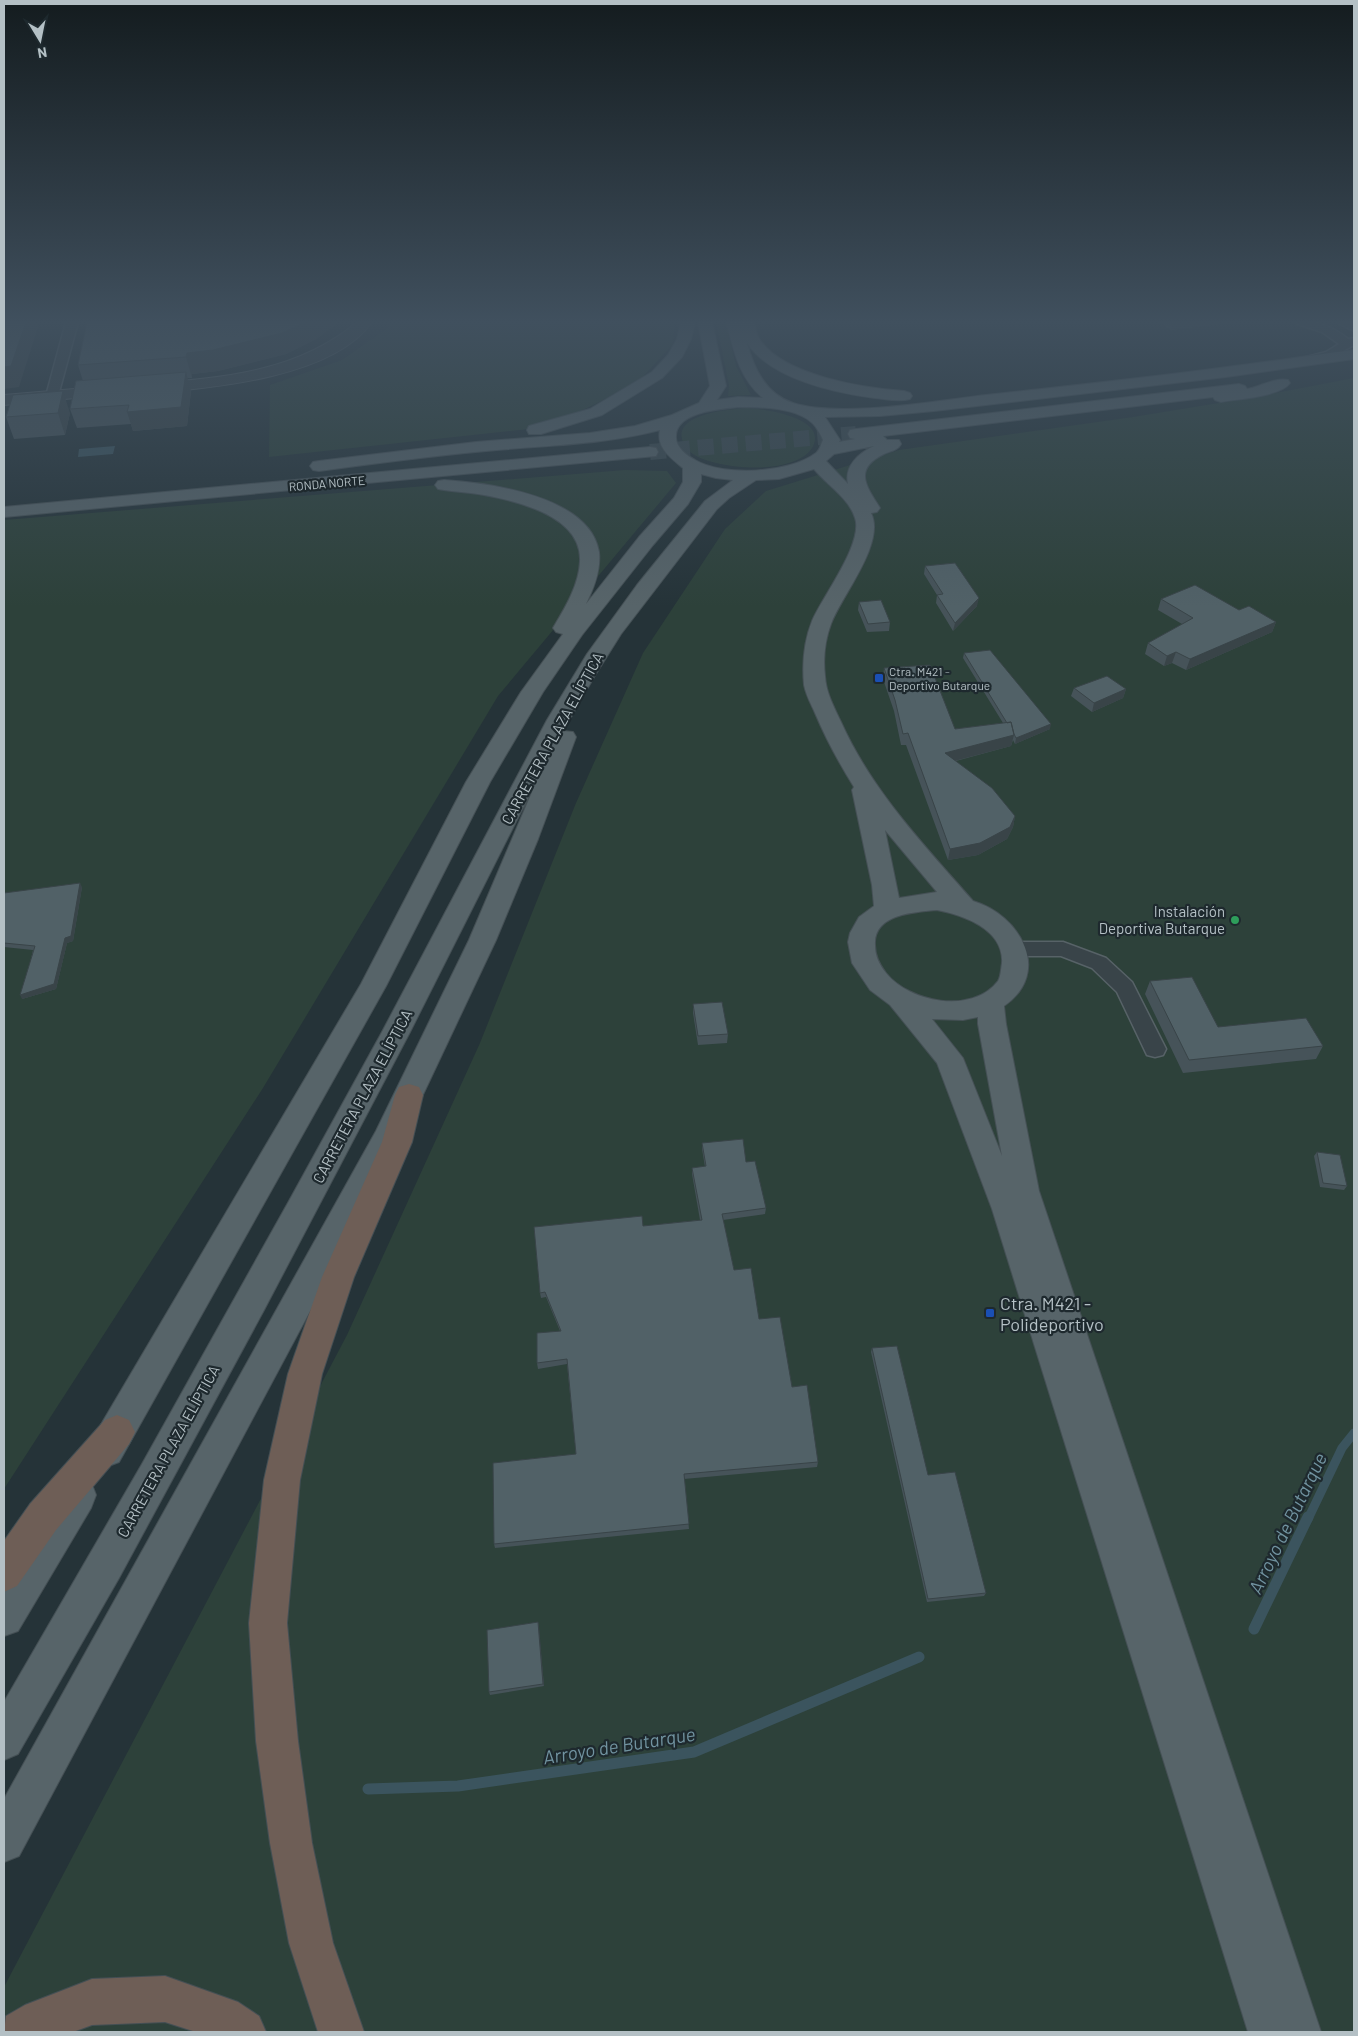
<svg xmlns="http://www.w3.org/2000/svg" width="1358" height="2036" font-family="Barlow,sans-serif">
  <rect width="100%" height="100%" fill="#253338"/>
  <!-- green -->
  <path fill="#2d413a" d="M390 322H675L673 344 636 384 548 427 269 457 270 385 342 360 386 329Z
    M716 322H726L736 366 751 395 728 396 729 385Z
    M1354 378V2032H4V1987L347 1335 480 1043 576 803 643 653 725 529 766 491 899 450 1133 417 1249 398Z
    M748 408C764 409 830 418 812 448 794 476 717 470 693 454 687 450 683 445 682 439 676 413 732 409 748 408Z
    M625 470 667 471 676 483 498 696 263 1088 4 1489V520Z"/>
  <!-- water -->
  <path fill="#3b545e" d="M115 446 113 454 78 457 79 449Z"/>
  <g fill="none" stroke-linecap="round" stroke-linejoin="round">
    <!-- stream-far1 -->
    <path stroke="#3b545e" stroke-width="9" d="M1308 1519 1342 1448 1354 1433"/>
    <!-- stream -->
    <path stroke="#3b545e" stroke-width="11" d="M1254 1629 1308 1517
      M368 1789 458 1786 694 1752 919 1657"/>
    <!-- primary-tunnel -->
    <path stroke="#3a484d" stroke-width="16" stroke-dasharray="16 8" stroke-linecap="butt" d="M650 452 856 434"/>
    <defs>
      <path id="minor" d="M66 322H78L58 396 52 400 46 396Z
        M1296 322C1316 320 1332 326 1348 339L1354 338V345L1334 356 1307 364 1303 362 1301 360 1303 358 1326 352 1339 344 1322 332 1298 324Z
        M1339 322 1354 323V331L1340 324Z
        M1014 942H1063L1106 958 1132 982 1166 1049 1163 1055 1155 1057 1147 1055 1117 992 1092 968 1061 956H1014L1007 954 1004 949 1007 944Z"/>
      <path id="tertiary" d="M357 322H372C334 377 214 388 152 393L146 391 144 388 146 385 152 383C225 378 299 371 357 322Z
        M109 386 115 388 117 391 115 394 4 405V395Z"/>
      <path id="primary" d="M681 322H695L691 339 682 357 662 378 602 415 541 434H529L527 430 529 426 590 409 652 372 668 355 677 339Z
        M698 322H712L726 386 717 400 738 397 763 398C740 379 734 352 727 324L728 322H754C756 327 756 335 760 340 784 376 864 388 904 391L910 393 912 396 910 399C899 402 886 399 875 398 835 393 771 379 747 343 754 369 766 394 793 403 840 418 935 401 986 395 1066 386 1146 378 1227 367 1269 362 1312 355 1354 350V359L1226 377 934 411 880 416 825 417 840 440 839 442 855 439 850 438 848 434 850 430 856 429 1239 384 1245 386 1247 389C1260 387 1275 377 1288 380L1290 383C1280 397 1237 399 1221 402L1215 400 1213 397 883 436 887 440H899L901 444C898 450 891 451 884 454 853 469 866 486 880 508L877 512 871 513C886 543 842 595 831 624 825 640 823 659 825 676 826 693 834 707 841 722 872 791 924 845 973 901 1020 915 1053 972 1004 1006L1006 1024 1039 1191 1321 2032H1248L992 1209 937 1063 890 1005 870 990 852 963 848 942 850 933 859 917 874 906 872 885 852 790 854 787C839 763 826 739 815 713 811 704 806 695 804 685 802 664 804 641 812 621 822 597 864 543 855 518 849 498 827 485 814 469L779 479 756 480 729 498 717 509 621 634 594 677 563 731 573 732 576 737 538 839 496 940 403 1137 19 1856 4 1862V1799L376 1131 469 940 538 778 410 1032 264 1310 119 1578 18 1754 4 1760V1702L142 1464 289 1201 382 1032 547 720 587 654 637 585 705 501 733 480 716 478 701 474V482L688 504 653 545 582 635 543 692 490 782 386 986 119 1462 106 1467 93 1462 88 1450 93 1438 361 984 466 782 521 692 563 634 556 632 553 628C565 608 579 585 580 561 582 516 517 501 484 495 469 492 453 492 438 489L435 485 438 481 444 480C489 483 590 496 599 552 601 570 594 588 586 604L639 537 674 498 683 482V468C671 458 656 448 660 430 606 444 553 445 497 450 438 455 378 463 319 471L313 470 310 466 313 462 319 461 476 442 590 433 635 426 672 415 699 403 710 386ZM738 407C760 407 800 407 815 426 818 430 821 435 823 440 821 444 820 450 816 453 790 473 724 477 695 460 687 456 676 447 676 438 674 412 720 409 738 407ZM874 446C859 453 844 466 848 484L826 461 834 454ZM885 830 937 892 899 898ZM937 910C963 915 1004 929 1002 963 1001 968 1001 976 998 981 972 1015 909 1002 886 973 879 964 875 956 875 945 873 914 915 912 937 910ZM978 1017V1024L1002 1156 963 1058 932 1019 963 1020Z
        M650 447 656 448 658 452 656 456 4 517V507Z
        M78 1477 91 1482 96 1495 91 1508 18 1631 4 1636V1582L65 1482Z"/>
      <path id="motorway" d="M409 1084 419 1087 423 1095 412 1142 354 1277 322 1374 300 1480 287 1623 298 1741 312 1843 333 1943 364 2032H318L289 1943 270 1843 256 1741 249 1623 264 1480 288 1374 322 1277 382 1142 395 1095 399 1087Z
        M117 1415 129 1420 135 1432 129 1444 56 1530 17 1586 4 1592V1541L30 1504 105 1420Z
        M165 1976 238 2002 259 2016 266 2032H196L165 2022 92 2025 73 2032H4L6 2016 25 2005 92 1979Z"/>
    </defs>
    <!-- minor casing -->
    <use href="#minor" stroke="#576267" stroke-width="3"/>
    <!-- tertiary casing -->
    <use href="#tertiary" stroke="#576267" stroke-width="2"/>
    <!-- primary casing -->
    <use href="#primary" stroke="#455055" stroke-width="2"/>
    <!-- motorway casing -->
    <use href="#motorway" stroke="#444f54" stroke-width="2"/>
    <!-- minor -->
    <use href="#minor" fill="#394449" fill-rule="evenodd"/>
    <!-- tertiary -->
    <use href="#tertiary" fill="#394449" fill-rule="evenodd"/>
    <!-- primary -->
    <use href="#primary" fill="#576469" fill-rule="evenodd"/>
    <!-- motorway -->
    <use href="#motorway" fill="#6e5e56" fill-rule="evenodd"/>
  </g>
  <!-- wall -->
  <path fill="#465359" d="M1159 322H1236L1171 330Z
    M318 338 286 354 218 371 192 374V378H187L191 391 187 426 133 431 131 424 77 428 70 409 83 381 78 365Z
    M13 395 70 413 65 435 14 439 6 417Z
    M925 566 977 606 953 631 936 603 937 595 924 574Z
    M1161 599 1239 610 1276 622 1272 632 1186 670 1172 663 1164 666 1145 654 1148 643 1182 624 1158 610Z
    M859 602 890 622 889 631 867 632 858 610Z
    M964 653 1050 729 1015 744 1013 740 1011 746 956 761 1015 816 1013 827 1007 839 978 855 948 860 906 745H901L894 711 883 679 884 668 955 729 1003 723 963 658Z
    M1074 688 1126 689 1123 698 1092 712 1071 696Z
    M82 887 73 941 67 943 56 989 22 999 33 950 4 947V893Z
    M1150 981 1218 1027 1323 1046 1316 1059 1183 1073 1145 994Z
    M693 1004 728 1034 727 1043 698 1045 693 1013Z
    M702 1143 746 1162 766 1208 765 1214 723 1220 734 1270 759 1319 792 1387 818 1462 817 1467 684 1479 689 1529 495 1548 494 1544 576 1454 567 1364 538 1369 537 1363 560 1331 546 1297 541 1298 540 1293 643 1226 700 1220 692 1174V1168L705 1167 702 1149Z
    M1317 1152 1347 1186 1344 1190 1320 1187 1314 1156Z
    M872 1348 928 1475 986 1593 984 1596 927 1602 871 1352Z
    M538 1622 544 1686 490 1695 489 1692Z"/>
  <!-- shaded-wall -->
  <path fill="#394448" d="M26 322H36L38 327 19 387 4 389V367Z
    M306 322H339L318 338 286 354 218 371 192 374V378L186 357 187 353Z
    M1173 322H1236L1171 330Z
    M186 372 191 391 187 426 133 431 127 412Z
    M63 391 70 413 65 435 58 413Z
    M979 598 977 606 953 631 955 623Z
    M1276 622 1272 632 1186 670 1190 659Z
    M1176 652 1172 663 1164 666 1167 656Z
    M1126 689 1123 698 1092 712 1094 703Z
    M1051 724 1050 729 1015 744 1016 738Z
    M1014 735 1011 746 943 764 945 753Z
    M1015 816 1013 827 1007 839 978 855 948 860 950 849Z
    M80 883 82 887 73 941 67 943 56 989 22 999 20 995Z
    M538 1622 539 1626 544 1686 543 1684Z"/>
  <!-- building -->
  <path fill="#516167" stroke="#394448" d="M4 322H26L11 366 4 367Z
    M87 322H306L282 333 213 350 187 353 186 357 78 365Z
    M186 372 181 407 127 412 129 405 70 409 76 381Z
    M63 391 58 413 6 417 13 395Z
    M955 563 979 598 955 623 937 595 943 594 925 566Z
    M1195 585 1239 610 1249 606 1276 622 1190 659 1176 652 1167 656 1148 643 1193 618 1161 599Z
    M881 600 890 622 868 624 859 602Z
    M990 650 1051 724 1016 738 1014 734 1011 722 1007 723 964 653Z
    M930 665 955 729 1011 722 1014 735 945 753 992 788 1015 816 1010 827 980 843 950 849 908 733 903 734 895 700 884 668Z
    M1107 676 1126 689 1094 703 1074 688Z
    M80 883 71 936 65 938 54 984 20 995 35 946 4 943V893Z
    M1192 977 1218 1027 1306 1018 1323 1046 1189 1060 1150 981Z
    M722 1002 728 1034 698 1036 693 1004Z
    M743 1139 746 1162 755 1161 766 1208 722 1214 734 1270 751 1268 759 1319 780 1317 792 1387 807 1385 818 1462 684 1474 689 1524 494 1544 493 1463 576 1454 567 1359 537 1363V1333L561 1331 545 1292 540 1293 534 1227 642 1216 643 1226 702 1220 692 1168 706 1166 702 1143Z
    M1317 1152 1340 1155 1347 1186 1323 1183Z
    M897 1346 928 1475 955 1472 986 1593 928 1599 872 1348Z
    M538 1622 543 1684 489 1692 487 1630Z"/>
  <!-- sky -->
  <linearGradient id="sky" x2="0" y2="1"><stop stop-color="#141c1f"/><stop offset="0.53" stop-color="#40505e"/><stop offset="1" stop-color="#40505e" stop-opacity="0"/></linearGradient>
  <rect width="1358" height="607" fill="url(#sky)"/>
  <!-- markers -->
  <g fill="#1a4fb4" stroke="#1e292e" stroke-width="2">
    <rect x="874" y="673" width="10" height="10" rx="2.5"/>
    <rect x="985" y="1308" width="10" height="10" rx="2.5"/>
  </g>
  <circle fill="#2e9e5b" stroke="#1e292e" stroke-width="2" cx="1235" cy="920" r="5"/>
  <g text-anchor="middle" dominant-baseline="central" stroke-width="4.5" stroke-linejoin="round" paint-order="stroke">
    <!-- far-street labels -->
    <g font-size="12" fill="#b4c0c5" stroke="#1e292e">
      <text transform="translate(327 483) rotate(-5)">RONDA NORTE</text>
    </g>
    <!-- far-poi labels -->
    <g font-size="12" fill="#b4c0c5" stroke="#1e292e" text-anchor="start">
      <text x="889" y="671">Ctra. M421 -<tspan x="889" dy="14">Deportivo Butarque</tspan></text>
    </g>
    <!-- street labels -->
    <g font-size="15" fill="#b4c0c5" stroke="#1e292e">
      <text transform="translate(552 738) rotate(-61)">CARRETERA PLAZA ELÍPTICA</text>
      <text transform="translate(362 1096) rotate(-62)">CARRETERA PLAZA ELÍPTICA</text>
      <text transform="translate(168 1451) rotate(-61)">CARRETERA PLAZA ELÍPTICA</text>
    </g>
    <!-- poi labels -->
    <g font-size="15" fill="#b4c0c5" stroke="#1e292e" text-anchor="end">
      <text x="1225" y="911">Instalación<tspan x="1225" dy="17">Deportiva Butarque</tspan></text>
    </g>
    <!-- near-poi labels -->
    <g font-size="18" fill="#b4c0c5" stroke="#1e292e" text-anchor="start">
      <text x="1000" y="1303">Ctra. M421 -<tspan x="1000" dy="21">Polideportivo</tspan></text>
    </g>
    <!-- near-water labels -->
    <g font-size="19" font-style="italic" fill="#7193a0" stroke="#1e292e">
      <text transform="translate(1287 1523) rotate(-64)">Arroyo de Butarque</text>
      <text transform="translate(619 1745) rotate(-9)">Arroyo de Butarque</text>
    </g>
  </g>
  <!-- border -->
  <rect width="1358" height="2036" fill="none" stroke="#b4c0c5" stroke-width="10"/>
  <!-- north arrow -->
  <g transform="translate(40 40) rotate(170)" stroke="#1e292e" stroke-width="4" paint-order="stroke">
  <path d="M0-4L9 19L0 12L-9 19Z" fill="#b4c0c5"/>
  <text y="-8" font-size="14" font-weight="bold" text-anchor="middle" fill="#b4c0c5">N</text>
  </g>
</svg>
